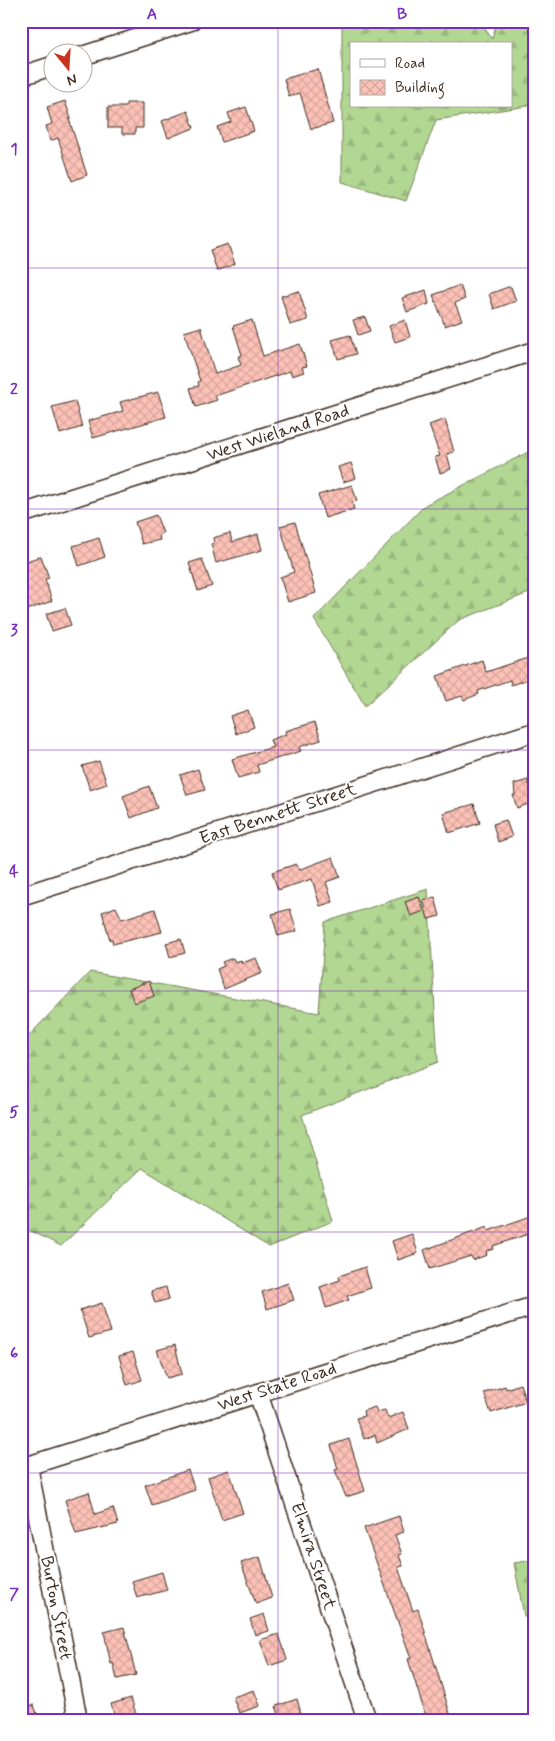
<svg xmlns="http://www.w3.org/2000/svg" width="555" height="1741" font-family="Mynerve,sans-serif">
  <defs>
    <pattern id="forest-firs" width="22" height="20" patternUnits="userSpaceOnUse" patternTransform="scale(1.25)"><rect width="22" height="20" fill="#b1d793"/><path d="M5 1l3.5 6h-7zM16 11l3.5 6h-7z" fill="#99b97e"/></pattern>
    <pattern id="building-cross-hatch" width="8" height="8" patternUnits="userSpaceOnUse" patternTransform="scale(1.25)"><rect width="8" height="8" fill="#fcc1b7"/><path d="M0 0l8 8M0 8l8-8" fill="none" stroke="#d9a69d"/></pattern>
  </defs>
  <rect width="100%" height="100%" fill="#fff"/>
  <filter id="ink" filterUnits="userSpaceOnUse"><feTurbulence type="fractalNoise" baseFrequency=".02" numOctaves="2"/><feDisplacementMap in="SourceGraphic" scale="10" xChannelSelector="R" yChannelSelector="G"/><feConvolveMatrix kernelMatrix="1 2 1 2 8 2 1 2 1" color-interpolation-filters="sRGB"/></filter>
  <g filter="url(#ink)">
    <!-- forest -->
    <path fill="url(#forest-firs)" stroke="#768058" fill-rule="evenodd" d="M342 21H480L492 39 497 21H534V105L436 120 406 201 342 182ZM351 44H511V106H351Z
      M534 449V591L459 620 365 706 314 619 425 505Z
      M428 889 438 1062 302 1115 333 1221 269 1247 142 1168 61 1246 21 1226V1044L90 972 319 1013 325 922Z
      M534 1560V1619L524 1616 514 1563Z"/>
    <!-- building -->
    <path fill="url(#building-cross-hatch)" stroke="#3b2a1e" d="M318 69 333 123 311 129 300 93 289 97 284 79Z
      M65 101 71 119H69L87 175 72 181 58 138 50 141 46 126 52 124 47 107Z
      M126 103H143V128H135V134H122V128H108V107H126Z
      M246 107 254 131 222 142 217 127 231 122 228 113Z
      M188 111 194 128 168 138 162 121Z
      M228 244 235 264 217 271 210 250Z
      M460 285 465 299 455 303 462 320 445 326 433 295Z
      M508 287H511L516 301 494 309 489 294Z
      M426 290 429 304 407 312 402 298Z
      M299 291 308 320 290 325 281 296Z
      M365 317 370 331 358 335 353 320Z
      M252 320 263 356 300 344 307 366 302 367 304 372 292 376 290 371 215 396 217 400 196 407 190 388 199 386 198 382 200 381 184 332 201 327 215 374 241 365 238 357 242 355 233 326Z
      M405 320 410 337 395 342 389 326Z
      M350 335 356 354 338 359 332 340Z
      M158 392 166 417 93 438 88 421 123 411 120 402Z
      M75 401 82 427 60 434 52 407Z
      M445 419 454 452 447 454 451 469 440 473 435 457 440 456 429 425Z
      M351 463 356 478 343 482 338 467Z
      M352 485 357 501 352 502 354 509 325 518 318 495Z
      M156 515 163 533 159 535 160 540 142 544 135 522Z
      M295 522 316 593 288 602 280 577 294 572 280 526Z
      M230 533 232 542 258 534 262 550 216 563 211 544 214 543 213 538Z
      M99 538 105 557 79 566 73 546Z
      M41 556 49 578 45 579 52 601 21 612V563Z
      M202 559 212 586 198 591 189 563Z
      M65 608 71 625 52 631 46 614Z
      M534 656V677L511 685 510 680 478 691 479 694 464 700 462 696 446 701 437 676 482 660 486 672Z
      M248 710 254 727 236 734 230 716Z
      M315 722 321 740 299 747 301 751 257 765 259 772 238 778 232 759 273 747 270 740 286 734 285 731Z
      M99 761 107 784 90 790 82 766Z
      M198 769 205 790 187 795 180 775Z
      M528 780 529 785 534 783V802L517 808 513 795H515L514 784Z
      M149 786 157 808 131 818 123 796Z
      M474 804 480 823 449 833 443 813Z
      M506 820 512 837 498 842 493 824Z
      M333 857 340 877 326 882 333 902 320 906 312 879 278 890 272 872 296 864 298 870Z
      M419 897 424 911 411 916 405 902Z
      M435 897 440 916 428 919 423 900Z
      M116 907 122 919 155 909 162 932 113 944 112 939 110 940 102 912Z
      M290 909 297 931 278 936 272 914Z
      M181 939 185 953 170 957 166 943Z
      M233 958 235 962 241 960 242 963 256 958 262 973 224 989 217 969 224 966 222 962Z
      M149 981 154 996 134 1003 129 989Z
      M534 1215V1232L493 1246 494 1249 486 1251 487 1255 473 1260 471 1256 430 1269 424 1250 487 1227 488 1231Z
      M412 1234 418 1253 398 1260 392 1241Z
      M365 1267 371 1288 347 1296 349 1300 326 1308 320 1287 340 1280 339 1276Z
      M288 1283 294 1300 267 1309 262 1292Z
      M166 1287 169 1299 155 1303 151 1291Z
      M102 1303 111 1332 89 1338 80 1310Z
      M175 1345 182 1374 167 1378 157 1350Z
      M133 1352 142 1380 127 1385 119 1356Z
      M520 1384 526 1402 491 1413 484 1393 505 1386 506 1389Z
      M375 1407 377 1412 385 1410 388 1418 403 1412 409 1429 377 1443 375 1435 364 1439 356 1418 364 1416 363 1411Z
      M349 1439 365 1491 346 1497 335 1470 338 1469 331 1445Z
      M188 1470 195 1490 152 1505 145 1485Z
      M229 1470 243 1513 222 1520 208 1477Z
      M89 1492 95 1514 113 1508 118 1524 76 1534 65 1500Z
      M399 1516 404 1532 395 1535 402 1554 399 1555 403 1566 398 1567 413 1611 418 1609 452 1720H427L408 1659 411 1658 364 1528Z
      M260 1557 272 1598 256 1604 241 1563Z
      M162 1572 167 1590 137 1598 132 1581Z
      M264 1614 269 1631 255 1635 250 1619Z
      M124 1627 136 1675 117 1679 113 1663 111 1664 104 1632Z
      M279 1634 287 1660 269 1666 260 1640Z
      M254 1690 260 1706 239 1713 233 1697Z
      M131 1698 136 1714 116 1720 111 1704Z
      M297 1699 302 1717 281 1720 276 1706Z
      M34 1705 39 1720H21V1709Z"/>
    <g fill="none" stroke-linecap="round" stroke-linejoin="round">
      <defs>
        <path id="minor" d="M82 56 191 21
          M21 76 52 66
          M21 514 534 351
          M21 896 534 732
          M258 1393 367 1720
          M28 1466 78 1720
          M21 1468 534 1306"/>
      </defs>
      <!-- minor casing -->
      <use href="#minor" stroke="#3b2a1e" stroke-width="21"/>
      <!-- minor -->
      <use href="#minor" stroke="#fff" stroke-width="18"/>
    </g>
  </g>
  <!-- grid -->
  <path fill="none" stroke="#7b2cbf" stroke-width="1" stroke-opacity="0.55" d="M278 21V1720M21 268H534M21 509H534M21 750H534M21 991H534M21 1232H534M21 1473H534"/>
  <g text-anchor="middle" dominant-baseline="central" stroke-width="4" stroke-linejoin="round" paint-order="stroke">
    <!-- street labels -->
    <g font-size="18" fill="#3b2a1e" stroke="#fff">
      <text transform="translate(278 433) rotate(-18)">West Wieland Road</text>
      <text transform="translate(278 814) rotate(-18)">East Bennett Street</text>
      <text transform="translate(277 1387) rotate(-18)">West State Road</text>
      <text transform="translate(313 1556) rotate(72)">Elmira Street</text>
      <text transform="translate(56 1608) rotate(79)">Burton Street</text>
    </g>
  </g>
  <!-- margin -->
  <rect width="555" height="1741" fill="none" stroke="#fff" stroke-width="55"/>
  <!-- legend -->
  <rect x="350" y="42" width="162" height="65" fill="#ffffff" stroke="#b1aaa5"/>
  <rect x="360" y="59" width="25" height="8" fill="#ffffff" stroke="#b1aaa5"/>
  <text x="395" y="68" font-size="15" fill="#3b2a1e">Road</text>
  <rect x="360" y="80" width="25" height="15" fill="url(#building-cross-hatch)" stroke="#b1aaa5"/>
  <text x="395" y="92" font-size="15" fill="#3b2a1e">Building</text>
  <!-- north arrow -->
  <g transform="translate(68 68) rotate(162)"><circle r="24" fill="#ffffff" stroke="#b1aaa5"/>
  <path d="M0-4L9 19L0 12L-9 19Z" fill="#c8321e"/>
  <text y="-8" font-size="14" font-weight="bold" text-anchor="middle" fill="#3b2a1e">N</text>
  </g>
  <rect x="28" y="28" width="500" height="1686" fill="none" stroke="#7b2cbf" stroke-width="2"/>
  <g font-size="16" text-anchor="middle" font-weight="bold" fill="#7b2cbf">
    <text x="152" y="19">A</text>
    <text x="402" y="19">B</text>
    <text x="14" y="154">1</text>
    <text x="14" y="394">2</text>
    <text x="14" y="635">3</text>
    <text x="14" y="876">4</text>
    <text x="14" y="1117">5</text>
    <text x="14" y="1358">6</text>
    <text x="14" y="1599">7</text>
  </g>
</svg>
